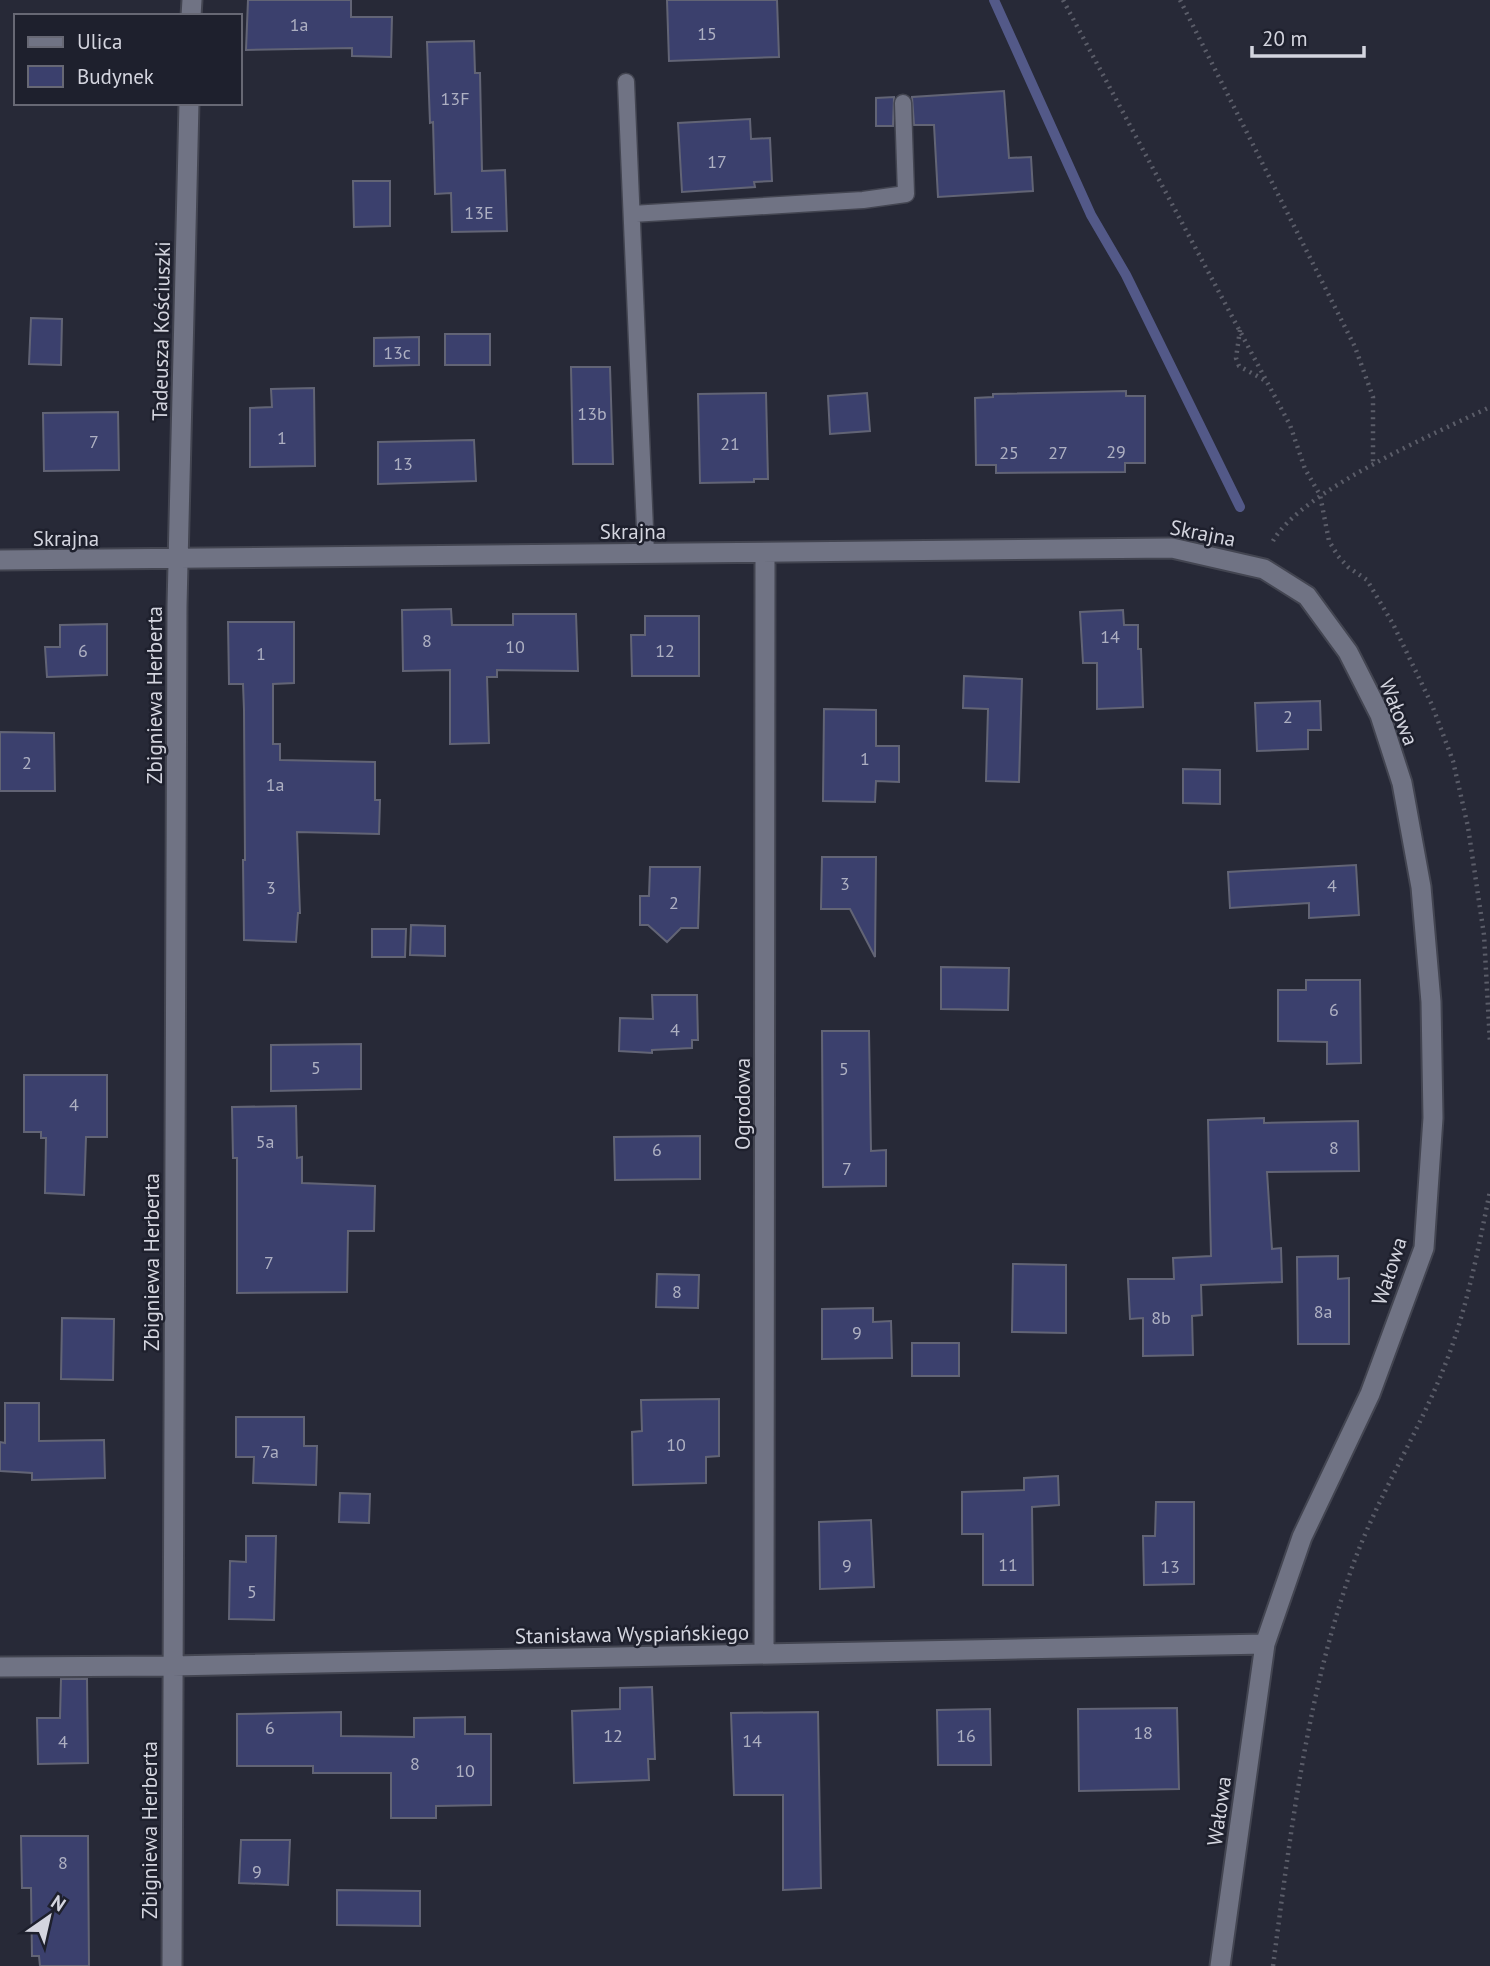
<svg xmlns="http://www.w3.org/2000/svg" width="1490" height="1966" font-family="'PT Sans',sans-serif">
  <rect width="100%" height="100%" fill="#272937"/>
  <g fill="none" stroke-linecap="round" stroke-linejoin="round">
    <!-- stream -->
    <path stroke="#535988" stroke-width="10" d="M994 0 1091 215 1126 275 1240 507"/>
  </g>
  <!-- building -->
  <path fill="#3b406d" stroke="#626475" stroke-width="2" d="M248 0H351V17H392L391 57 352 56V48L246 50Z
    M667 0H777L779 57 669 61Z
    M474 41 475 73H480L482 171 505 170 507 231 452 232 451 193 435 194 433 122 430 123 427 42Z
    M1004 91 1009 158 1031 157 1033 191 938 197 934 125H914L912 97Z
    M894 97 893 126H876V98Z
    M750 119 751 139 770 138 772 181 754 182 755 187 682 192 678 123Z
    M353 181H390V226L354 227Z
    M31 318 62 319 61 365 29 364Z
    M445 334H490V365H445Z
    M419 337V365L374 366V338Z
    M571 367H610L613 464H573Z
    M314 388 315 466 250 467V408L272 407 271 389Z
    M1126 391V396H1145V463H1125V472L996 473V465H976L975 398 993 397V394Z
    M766 393 768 479H754V482L700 483 698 394Z
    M867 393 870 431 830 434 828 396Z
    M118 412 119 470 44 471 43 413Z
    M474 440 476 481 378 484V442Z
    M451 609 452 625H513V614H576L578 671 497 670V677H487L489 743 450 744V670L403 671 402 610Z
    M1123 610 1124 625H1138V649H1141L1143 707 1097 709V663H1083L1080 612Z
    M645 616H699V676H632L631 635H645Z
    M228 622H294V683L273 684V744H280V760L375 762V800H380L379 834 297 832 300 913H298L296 942 244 940 243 860H245L244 710 243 684H229Z
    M107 624V675L47 677 45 647H60V625Z
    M964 676 1022 679 1019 782 986 781 988 709 963 708Z
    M1320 701 1321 730H1308V749L1257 751 1255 703Z
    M824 709 876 710V746H899V782L876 781 875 802 823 801Z
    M0 732 54 733 55 791H0Z
    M1183 769 1220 770V804L1183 803Z
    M822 857H876L875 957 850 909H821Z
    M1356 865 1359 915 1309 918V903L1230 908 1228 872Z
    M650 867H700L698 928H681L667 942 648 925H640V896H649Z
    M411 925 445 926V956L410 955Z
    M372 929H406L405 957H372Z
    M941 967 1009 968 1008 1010 941 1009Z
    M1306 980H1360L1361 1063 1327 1064V1042L1278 1041V990H1306Z
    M652 995H697L698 1040H692V1048L652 1050V1053L619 1051 620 1018 653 1019Z
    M822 1031H869L871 1151 886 1150V1186L823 1187Z
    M361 1044V1089L271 1091V1045Z
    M24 1075H107V1137H86L84 1195 45 1193 46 1138H41V1132H24Z
    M296 1106 297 1158 302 1157V1183L375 1186 374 1231H348L347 1292 237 1293V1158H233L232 1107Z
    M1264 1118V1123L1358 1121 1359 1171 1267 1172 1272 1249 1281 1248 1282 1282 1201 1285 1202 1315 1192 1316 1193 1355 1143 1356V1318L1130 1319 1128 1279H1174L1173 1258 1211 1256 1208 1120Z
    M700 1136V1179L615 1180 614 1137Z
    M1338 1256V1279L1349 1278V1344H1298L1297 1257Z
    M1013 1264 1066 1265V1333L1012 1332Z
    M657 1274 699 1275 698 1308 656 1307Z
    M873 1308V1322L891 1321 892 1358 822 1359V1309Z
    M62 1318 114 1319 113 1380 61 1379Z
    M912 1343H959V1376H912Z
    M719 1399V1456L706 1457V1483L633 1485 632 1432 642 1431 641 1400Z
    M5 1403H39V1441L104 1440 105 1478 32 1480V1473L0 1471V1442L5 1443Z
    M236 1417H304V1446H317L316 1485 253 1483 254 1457H236Z
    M1058 1476 1059 1505 1032 1507 1033 1585H983V1534H962V1492L1024 1490V1478Z
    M340 1493 370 1494 369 1523 339 1522Z
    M1156 1502H1194V1584L1144 1585 1143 1536H1155Z
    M871 1520 874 1587 820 1589 819 1522Z
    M246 1536H276L274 1620 229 1619 230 1561 246 1562Z
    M61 1679H87L88 1763 38 1764 37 1718H60Z
    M652 1687 655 1759H648L649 1780 574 1783 572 1711 620 1709V1688Z
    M1177 1708 1179 1789 1079 1791 1078 1709Z
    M990 1709 991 1765H938L937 1710Z
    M341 1712V1736L414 1737V1718L465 1717V1734H491V1805L436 1806V1818H391V1773H313V1766H237V1714Z
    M818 1712 821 1888 783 1890V1795H734L731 1713Z
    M21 1836H88L89 1966H40L39 1956H32L31 1888H22Z
    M241 1840H290L288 1885 239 1883Z
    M337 1890 420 1891V1926L337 1925Z"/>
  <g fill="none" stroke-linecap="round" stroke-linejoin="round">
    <defs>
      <path id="service" d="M626 82 646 553
        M632 214 863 200 906 194 903 103"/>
      <path id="minor" d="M191 16 192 0
        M0 560 1172 548 1264 569 1307 596 1348 652 1380 715 1402 783 1421 887 1431 1002 1433 1118 1424 1248 1370 1394 1302 1537 1265 1644 1220 1966
        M764 1654 765 553
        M0 1667 172 1666 1265 1644
        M172 1966 177 606 189 103"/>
    </defs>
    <!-- service casing -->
    <use href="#service" stroke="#434551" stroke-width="19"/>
    <!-- minor casing -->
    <use href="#minor" stroke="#434551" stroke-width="23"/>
    <!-- path -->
    <path stroke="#5b5d69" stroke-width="4.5" stroke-dasharray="2 5" stroke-linecap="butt" d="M1063 0 1290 425 1305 469 1320 495 1329 541 1338 556 1348 567 1367 580 1393 624 1432 705 1453 761 1468 827 1484 935 1490 1043
      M1180 0 1355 347 1373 397V466
      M1240 330 1236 358 1239 366 1266 381
      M1273 541C1301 491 1436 433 1490 407
      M1273 1966C1291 1830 1307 1692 1354 1562 1379 1494 1419 1432 1445 1365 1467 1309 1478 1250 1490 1191"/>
    <!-- service -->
    <use href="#service" stroke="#707384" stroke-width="16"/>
    <!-- minor -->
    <use href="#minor" stroke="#707384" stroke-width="19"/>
  </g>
  <g text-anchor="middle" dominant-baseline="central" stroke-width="5" stroke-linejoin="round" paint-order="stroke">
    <!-- number labels -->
    <g font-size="18" fill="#aeb0c2">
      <text x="299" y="24">1a</text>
      <text x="707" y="33">15</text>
      <text x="455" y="98">13F</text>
      <text x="717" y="161">17</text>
      <text x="479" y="212">13E</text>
      <text x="397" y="352">13c</text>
      <text x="592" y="413">13b</text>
      <text x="282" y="437">1</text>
      <text x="94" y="441">7</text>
      <text x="730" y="443">21</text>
      <text x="1116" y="451">29</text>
      <text x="1009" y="452">25</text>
      <text x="1058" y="452">27</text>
      <text x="403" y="463">13</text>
      <text x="1110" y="636">14</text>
      <text x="427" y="640">8</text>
      <text x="515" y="646">10</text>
      <text x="83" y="650">6</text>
      <text x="665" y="650">12</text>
      <text x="261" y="653">1</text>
      <text x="1288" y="716">2</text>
      <text x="865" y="758">1</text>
      <text x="27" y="762">2</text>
      <text x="275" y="784">1a</text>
      <text x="845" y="883">3</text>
      <text x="1332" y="885">4</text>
      <text x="271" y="887">3</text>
      <text x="674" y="902">2</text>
      <text x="1334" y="1009">6</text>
      <text x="675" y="1029">4</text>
      <text x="316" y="1067">5</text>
      <text x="844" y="1068">5</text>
      <text x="74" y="1104">4</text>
      <text x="265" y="1141">5a</text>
      <text x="1334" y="1147">8</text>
      <text x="657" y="1149">6</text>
      <text x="847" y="1168">7</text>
      <text x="269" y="1262">7</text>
      <text x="677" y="1291">8</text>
      <text x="1323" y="1311">8a</text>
      <text x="1161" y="1317">8b</text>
      <text x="857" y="1332">9</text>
      <text x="676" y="1444">10</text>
      <text x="270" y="1451">7a</text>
      <text x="1008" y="1564">11</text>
      <text x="847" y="1565">9</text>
      <text x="1170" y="1566">13</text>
      <text x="252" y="1591">5</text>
      <text x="270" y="1727">6</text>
      <text x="1143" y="1732">18</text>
      <text x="613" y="1735">12</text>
      <text x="966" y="1735">16</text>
      <text x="752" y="1740">14</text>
      <text x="63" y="1741">4</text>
      <text x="415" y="1763">8</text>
      <text x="465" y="1770">10</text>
      <text x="63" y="1862">8</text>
      <text x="257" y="1871">9</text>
    </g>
    <!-- street labels -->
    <g font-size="21" fill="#d4d5df" stroke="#1e202d">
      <text transform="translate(161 331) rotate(-89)">Tadeusza Kościuszki</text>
      <text x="633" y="531">Skrajna</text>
      <text transform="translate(1203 533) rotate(11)">Skrajna</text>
      <text x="66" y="538">Skrajna</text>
      <text transform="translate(154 695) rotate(-90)">Zbigniewa Herberta</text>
      <text transform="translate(1399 712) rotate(68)">Wałowa</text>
      <text transform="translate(742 1104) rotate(-90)">Ogrodowa</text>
      <text transform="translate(151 1262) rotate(-90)">Zbigniewa Herberta</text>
      <text transform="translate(1389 1271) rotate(-72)">Wałowa</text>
      <text transform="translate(632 1634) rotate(-1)">Stanisława Wyspiańskiego</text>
      <text transform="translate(1219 1811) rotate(-82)">Wałowa</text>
      <text transform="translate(149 1830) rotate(-90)">Zbigniewa Herberta</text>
    </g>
  </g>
  <!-- legend -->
  <rect x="14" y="14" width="228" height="91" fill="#1e202d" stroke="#676874" stroke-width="2"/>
  <rect x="28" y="37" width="35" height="10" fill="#707384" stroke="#676874" stroke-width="2"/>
  <text x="77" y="49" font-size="21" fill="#d4d5df">Ulica</text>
  <rect x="28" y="66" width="35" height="21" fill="#3b406d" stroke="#676874" stroke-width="2"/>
  <text x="77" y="84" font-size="21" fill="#d4d5df">Budynek</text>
  <!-- north arrow -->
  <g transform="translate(49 1917) rotate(34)" stroke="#1e202d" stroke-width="5" paint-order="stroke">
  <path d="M0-5L12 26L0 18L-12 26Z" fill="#d4d5df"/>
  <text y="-10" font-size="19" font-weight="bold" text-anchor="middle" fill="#d4d5df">N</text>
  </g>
  <!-- scale -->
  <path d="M1252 46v10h112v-10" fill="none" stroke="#d4d5df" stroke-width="3.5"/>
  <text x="1262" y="46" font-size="21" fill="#d4d5df" stroke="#1e202d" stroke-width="5" paint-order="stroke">20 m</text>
</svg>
